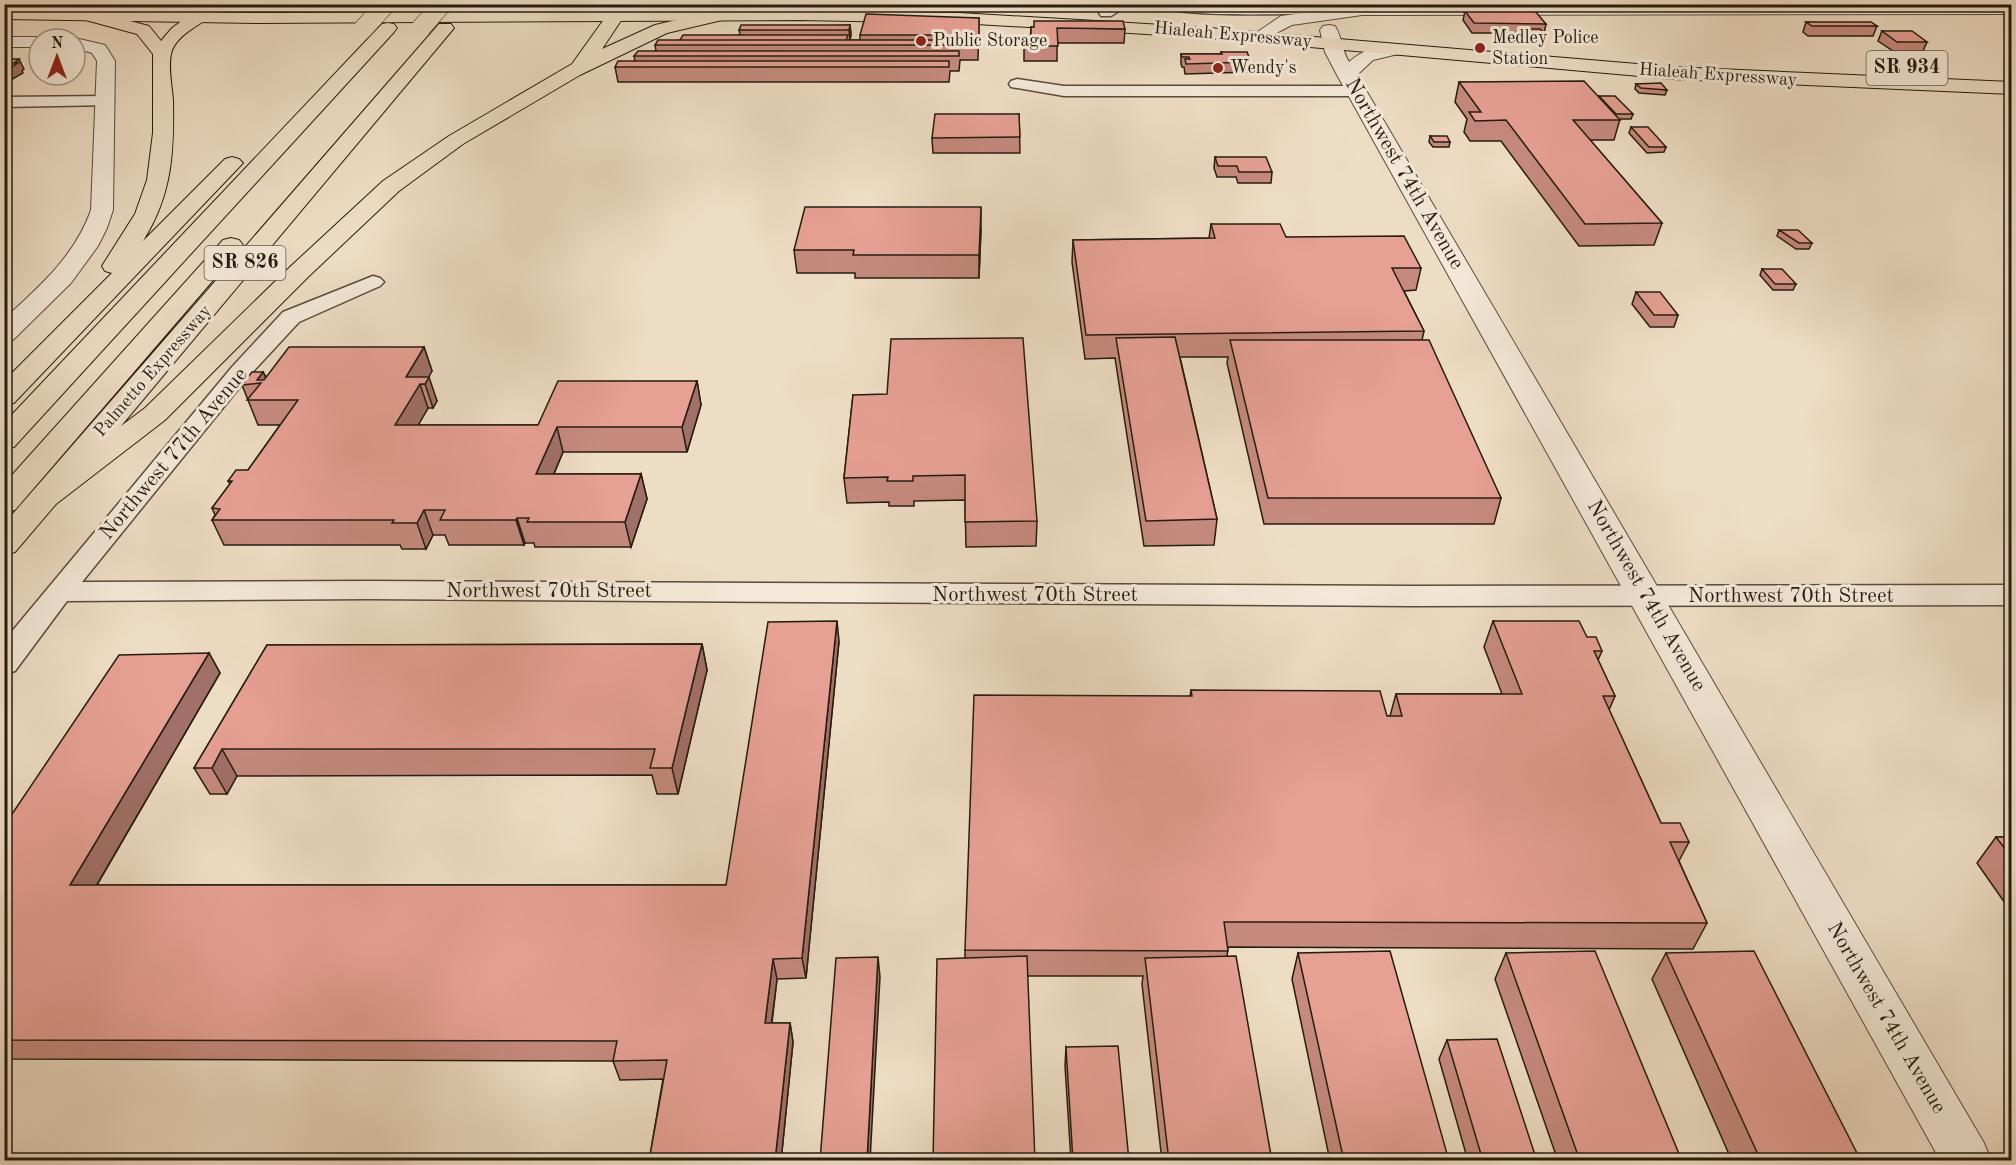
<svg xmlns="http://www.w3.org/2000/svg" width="2016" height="1165" font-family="'Old Standard TT',serif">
  <rect width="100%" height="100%" fill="#eeddc5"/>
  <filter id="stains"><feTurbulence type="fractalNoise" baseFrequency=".00333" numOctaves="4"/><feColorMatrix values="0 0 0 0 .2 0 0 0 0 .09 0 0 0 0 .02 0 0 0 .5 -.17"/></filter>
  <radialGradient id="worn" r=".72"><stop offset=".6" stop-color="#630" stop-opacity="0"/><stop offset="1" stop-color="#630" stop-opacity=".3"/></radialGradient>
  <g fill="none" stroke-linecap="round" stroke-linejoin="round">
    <defs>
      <path id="minor" d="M1111 4H1130L1111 16H1101L1099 13Z
        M1154 4H1355L1367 7 1369 10 1362 14 1350 12C1318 13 1172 20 1154 4Z
        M1017 79 1064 86H1356L1364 91 1356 96H1064L1011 87 1009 84 1011 81Z
        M106 96 114 101 112 105 4 107V97Z
        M373 276 380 278 384 282 380 286 299 322 248 377 82 582 368 581 1412 586 2012 585V605L1412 606 368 599 67 601 15 671 4 674V641L232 367 283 312Z"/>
      <path id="tertiary" d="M2012 4V14L1362 15 1292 25 1259 42 1253 41 1250 37 1281 16 1362 5Z
        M1329 25 1335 26C1342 37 1342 51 1349 62 1361 51 1382 42 1398 46L1401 50 1398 54 1373 60 1357 75 1984 1143 1991 1160H1940L1337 75 1325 52 1320 30 1323 26Z
        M4 37H39L46 39H39V47H4Z
        M75 38 105 45 115 61 113 210 107 228 98 246 71 283 13 340 4 342V319C40 286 74 257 91 210L97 61 92 53 75 48V39H70Z"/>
      <path id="primary" d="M4 9 259 13 800 10 959 13 1197 27 1673 67 2012 82V94L1673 79 1197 37 959 23 800 20 259 23 4 19Z"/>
      <path id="motorway" d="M205 4H224C211 22 176 31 171 54 168 68 172 86 173 100 174 153 172 195 143 241L225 159 232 157 239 159 243 163 14 403 4 405V381L112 273 105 271 102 266 135 214 147 180 153 133V54L137 34 82 19 79 15 82 11 88 10 149 26 161 41 172 28Z
        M615 4H632L602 49 655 25 716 11 722 12 725 16 722 20 667 33 580 75 463 144 399 191 308 277 165 420 56 504 15 552 4 555V524L439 24H451L454 28 121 426 145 408 290 267 383 181 449 136 572 64Z
        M388 23 394 24 397 28 394 32 14 447 4 450V423L382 24Z
        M231 238 239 240 243 245 239 250 15 510 4 512V484L223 240Z"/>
    </defs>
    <!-- minor casing -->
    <use href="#minor" stroke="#574c3d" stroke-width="3"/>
    <!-- tertiary casing -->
    <use href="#tertiary" stroke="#574c3d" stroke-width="2"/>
    <!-- primary casing -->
    <use href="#primary" stroke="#251c10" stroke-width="2"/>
    <!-- motorway casing -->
    <use href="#motorway" stroke="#251c10" stroke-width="2"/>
    <!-- minor -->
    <use href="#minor" fill="#f4e9d9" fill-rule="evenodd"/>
    <!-- tertiary -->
    <use href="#tertiary" fill="#f4e9d9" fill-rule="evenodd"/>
    <!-- primary -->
    <use href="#primary" fill="#eeddc5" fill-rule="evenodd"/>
    <!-- motorway -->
    <use href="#motorway" fill="#eeddc5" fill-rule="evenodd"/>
    <defs>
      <path id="motorway-bridge" d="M421 28 442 4
        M363 29 386 4"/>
    </defs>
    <!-- motorway-bridge casing -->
    <use href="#motorway-bridge" stroke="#251c10" stroke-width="20" stroke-linecap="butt"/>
    <!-- motorway-bridge -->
    <use href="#motorway-bridge" stroke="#eeddc5" stroke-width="19"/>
  </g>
  <!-- wall -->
  <path fill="#c68a7f" stroke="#251c10" stroke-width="1.5" d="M1465 11 1546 24 1543 38H1522L1518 33H1472L1463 20Z
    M979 18 978 60H960L959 71H950L949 82H618L615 67 635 61 634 56 656 51 655 45 680 40 740 35 739 30 850 25 851 35 850 40H848H860V35Z
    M1806 22 1877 26 1873 36H1808L1803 32Z
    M1031 27 1125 29 1124 43H1057V61H1024V42H1030Z
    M1882 31 1927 42 1923 51H1893L1878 41Z
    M1221 52 1251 62 1250 72 1185 74 1184 67H1182L1181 64V54H1221Z
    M1459 82 1599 96 1633 114 1631 119H1620L1614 140H1590L1662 223 1654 245 1579 246 1501 141H1470L1464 132 1467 119 1455 102Z
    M1636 84 1667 90 1665 95 1639 93 1635 89Z
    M1019 114 1020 153H933L932 138Z
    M1631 127 1666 147 1664 152 1647 153 1629 133Z
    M1430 136 1450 142 1449 147H1433L1429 142Z
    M1215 157 1272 172 1271 183H1238L1236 177H1217L1214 168Z
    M1211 224 1286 237 1421 268 1416 290 1404 291 1424 331 1422 340 1501 498 1494 524H1264L1227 363 1228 357H1180L1217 519 1214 545 1144 546 1115 358 1085 359 1072 262 1073 240 1209 238Z
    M981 229 979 278H855V273H797L794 250Z
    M1779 230 1812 243 1809 249H1796L1777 236Z
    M1762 269 1796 284 1793 290H1773L1760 275Z
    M1636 292 1678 315 1674 327H1650L1632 304Z
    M424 347 432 371 428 377 437 401 433 408H428L418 425H538L697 381 701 405 687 452H563L554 474H641L647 499 631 547H535L534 543H525L524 545H449L445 535H433L426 549H402L400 545H224L212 520 215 515 212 508 230 484 228 481 248 470 280 425H258L242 385 263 372 266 377Z
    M853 395 1037 521 1036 546 966 547 965 500 914 501V506H889V502L847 503 844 478Z
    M1493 621 1587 637 1602 651 1598 660 1615 696 1609 710 1661 823 1689 842 1679 861 1707 923 1693 949 1228 947 1227 957 1272 1161H1162L1142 984 1143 976H1028L965 958V950L1190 696 1191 690 1387 716H1390L1396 694H1502L1484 647Z
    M839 641 806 978 777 979 772 1023H790L793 1042 781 1161H649L663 1079 620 1080 613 1061 4 1059V826L209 653 220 673 97 885H726Z
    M702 644 707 670 678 794H657L652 775 237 776 227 794H210L194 768 267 645Z
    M1996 837H2012V913L1977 863Z
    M1298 953 1449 1161H1330L1292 979Z
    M1506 953 1682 1161H1558L1495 979Z
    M1666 953 1861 1161H1732L1652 979Z
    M1447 1040 1537 1161H1468L1439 1059Z
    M1066 1047 1129 1161H1071L1065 1066Z"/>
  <!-- shaded-wall -->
  <path fill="#a17068" stroke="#251c10" stroke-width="1.5" d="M850 25 851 35 850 40 849 30Z
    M19 59 24 69 22 71 23 73 4 84V71Z
    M4 121 10 131 4 135Z
    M981 207V229L979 278V255Z
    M424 347 432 371 425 384H420L428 408 404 450 395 425 406 377Z
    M263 372 274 396 257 380Z
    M429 377 437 401 433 408 425 384Z
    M697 381 701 405 687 452 682 427Z
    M557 427 563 452 543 499 536 474Z
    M641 474 647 499 631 547 625 522Z
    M424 510 433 535 426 549 417 523Z
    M517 518 525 543 524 545 516 520Z
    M837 621 839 641 806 978 802 958Z
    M702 644 707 670 678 794 672 768Z
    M209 653 220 673 85 905 70 885Z
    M222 749 237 776 227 794 212 768Z
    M878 957 880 977 870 1161H867Z
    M773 959 777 979 769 1043 765 1023Z
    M790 1023 793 1042 781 1161H775Z"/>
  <!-- building -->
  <path fill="#e6a094" stroke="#251c10" stroke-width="1.5" d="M1465 11H1535L1546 24 1474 23Z
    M866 14 979 18V35H860Z
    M1034 21H1123L1125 29 1057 28 1058 46H1024V42H1031V27H1034Z
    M1806 22H1871L1877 26H1812Z
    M741 25H850L849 30H739Z
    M1519 29H1540L1544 33H1523Z
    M1882 31H1912L1927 42H1897Z
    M683 35H848L846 40H680Z
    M658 40H978V45H655Z
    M638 51H959V56H634Z
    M1221 52H1247L1251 62 1186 64 1185 59H1190L1189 57H1182L1181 54H1222Z
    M4 59H19L14 63H18L4 71Z
    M618 61H949V67H615Z
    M1584 81 1620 120H1573L1662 223 1585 224 1506 120 1475 121 1469 112H1481L1459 82Z
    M1661 83 1667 90 1641 88 1636 84Z
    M1599 96H1615L1633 114H1616Z
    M935 114H1019L1020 137 932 138Z
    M1631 127H1648L1666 147H1649Z
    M1430 136H1447L1450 142H1434Z
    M1215 157H1266L1272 172H1239L1237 166H1218Z
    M805 207H981L979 255H853L854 250H794Z
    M1211 224H1280L1286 237 1404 236 1421 268H1392L1424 331 1086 335 1073 240 1215 238Z
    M1779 230H1798L1812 243H1799Z
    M1762 269H1782L1796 284H1775Z
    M1636 292H1660L1678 315H1654Z
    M1175 337 1217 519 1146 521 1116 338Z
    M1023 338 1037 521 965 522V475L913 476V481H887L888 477 844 478 853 395 887 394 891 339Z
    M1230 340H1429L1501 498H1268Z
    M289 347H424L406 377H429L425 384H420L395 425H538L558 381H697L682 427H557L536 474H641L625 522H527L529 518H517L516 520H440L445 510H424L417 523H392L394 520H212L220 509 212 508 232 481H228L236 470H248L298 400H247L261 383 242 385 252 372H263L257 380H264Z
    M837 621 802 958 773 959 765 1023H790L775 1161H649L667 1060 613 1061 617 1041 4 1040V826L119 655 209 653 70 885H726L768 622Z
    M1493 621H1579L1587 637H1596L1602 651H1594L1615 696H1603L1661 823H1680L1689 842H1670L1707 923 1224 922 1228 951 965 950 974 695 1192 696 1191 690 1380 691 1387 716H1402L1396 694H1522Z
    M702 644 672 768H650L655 749H222L212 768H194L267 645Z
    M1996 837H2012V858Z
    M1390 951 1449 1161H1344L1298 953Z
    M1595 951 1682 1161H1580L1506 953Z
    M1754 951 1861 1161H1761L1666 953Z
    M1027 956 1035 1161H933L937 959Z
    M1236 956 1272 1161H1169L1145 958Z
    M878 957 867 1161H820L836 958Z
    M1497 1039 1537 1161H1483L1447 1040Z
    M1118 1046 1129 1161H1073L1066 1047Z
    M91 1159H133L132 1161H91Z
    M216 1159 215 1161H172V1160Z
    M338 1159H376L375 1161H338Z
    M4 1160H57L4 1161Z"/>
  <!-- markers -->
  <g fill="#8f2418" stroke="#f4e9d9" stroke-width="2">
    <circle cx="921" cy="41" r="6"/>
    <circle cx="1480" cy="48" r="6"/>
    <circle cx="1218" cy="68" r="6"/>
  </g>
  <g text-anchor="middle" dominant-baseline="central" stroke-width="6" stroke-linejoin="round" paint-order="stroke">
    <!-- far-street labels -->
    <g font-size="18" fill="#251c10" stroke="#f4e9d9">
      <text transform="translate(1233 35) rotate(5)">Hialeah Expressway</text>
      <text transform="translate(1718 75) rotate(4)">Hialeah Expressway</text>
      <text transform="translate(153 371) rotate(-49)">Palmetto Expressway</text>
    </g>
    <!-- far-poi labels -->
    <g font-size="18" fill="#251c10" stroke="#f4e9d9" text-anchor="start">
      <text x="1492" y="38">Medley Police<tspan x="1492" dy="21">Station</tspan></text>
      <text x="933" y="41">Public Storage</text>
      <text x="1230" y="68">Wendy's</text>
    </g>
    <!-- shield labels -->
    <g fill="#f4e9d9" stroke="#635a4c" stroke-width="1.5">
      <rect x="1866.5" y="51" width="81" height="34" rx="4.5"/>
      <rect x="204.5" y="246" width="81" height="34" rx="4.5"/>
    </g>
    <g font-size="20" font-weight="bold" fill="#251c10">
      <text x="1907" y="68">SR 934</text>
      <text x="245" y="263">SR 826</text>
    </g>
    <!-- street labels -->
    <g font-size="21" fill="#251c10" stroke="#f4e9d9">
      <text transform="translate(1404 174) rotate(60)">Northwest 74th Avenue</text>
      <text transform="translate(174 454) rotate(-50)">Northwest 77th Avenue</text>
      <text x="549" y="591">Northwest 70th Street</text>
      <text x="1035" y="595">Northwest 70th Street</text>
      <text transform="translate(1646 596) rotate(60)">Northwest 74th Avenue</text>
      <text x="1791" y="596">Northwest 70th Street</text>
      <text transform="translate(1886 1018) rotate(60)">Northwest 74th Avenue</text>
    </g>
  </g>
  <!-- margin -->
  <rect width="2016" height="1165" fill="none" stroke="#eeddc5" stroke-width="24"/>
  <rect x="6" y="6" width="2004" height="1153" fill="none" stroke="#251c10" stroke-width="3"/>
  <rect x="12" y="12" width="1992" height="1141" fill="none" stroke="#251c10" stroke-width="1.5"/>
  <!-- north arrow -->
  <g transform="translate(57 57)"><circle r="28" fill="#f4e9d9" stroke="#a19789" stroke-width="1.5"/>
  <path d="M0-4.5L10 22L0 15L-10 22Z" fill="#8f2418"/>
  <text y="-9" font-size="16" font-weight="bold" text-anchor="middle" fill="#251c10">N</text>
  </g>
  <rect width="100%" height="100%" filter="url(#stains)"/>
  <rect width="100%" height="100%" fill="url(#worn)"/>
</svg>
